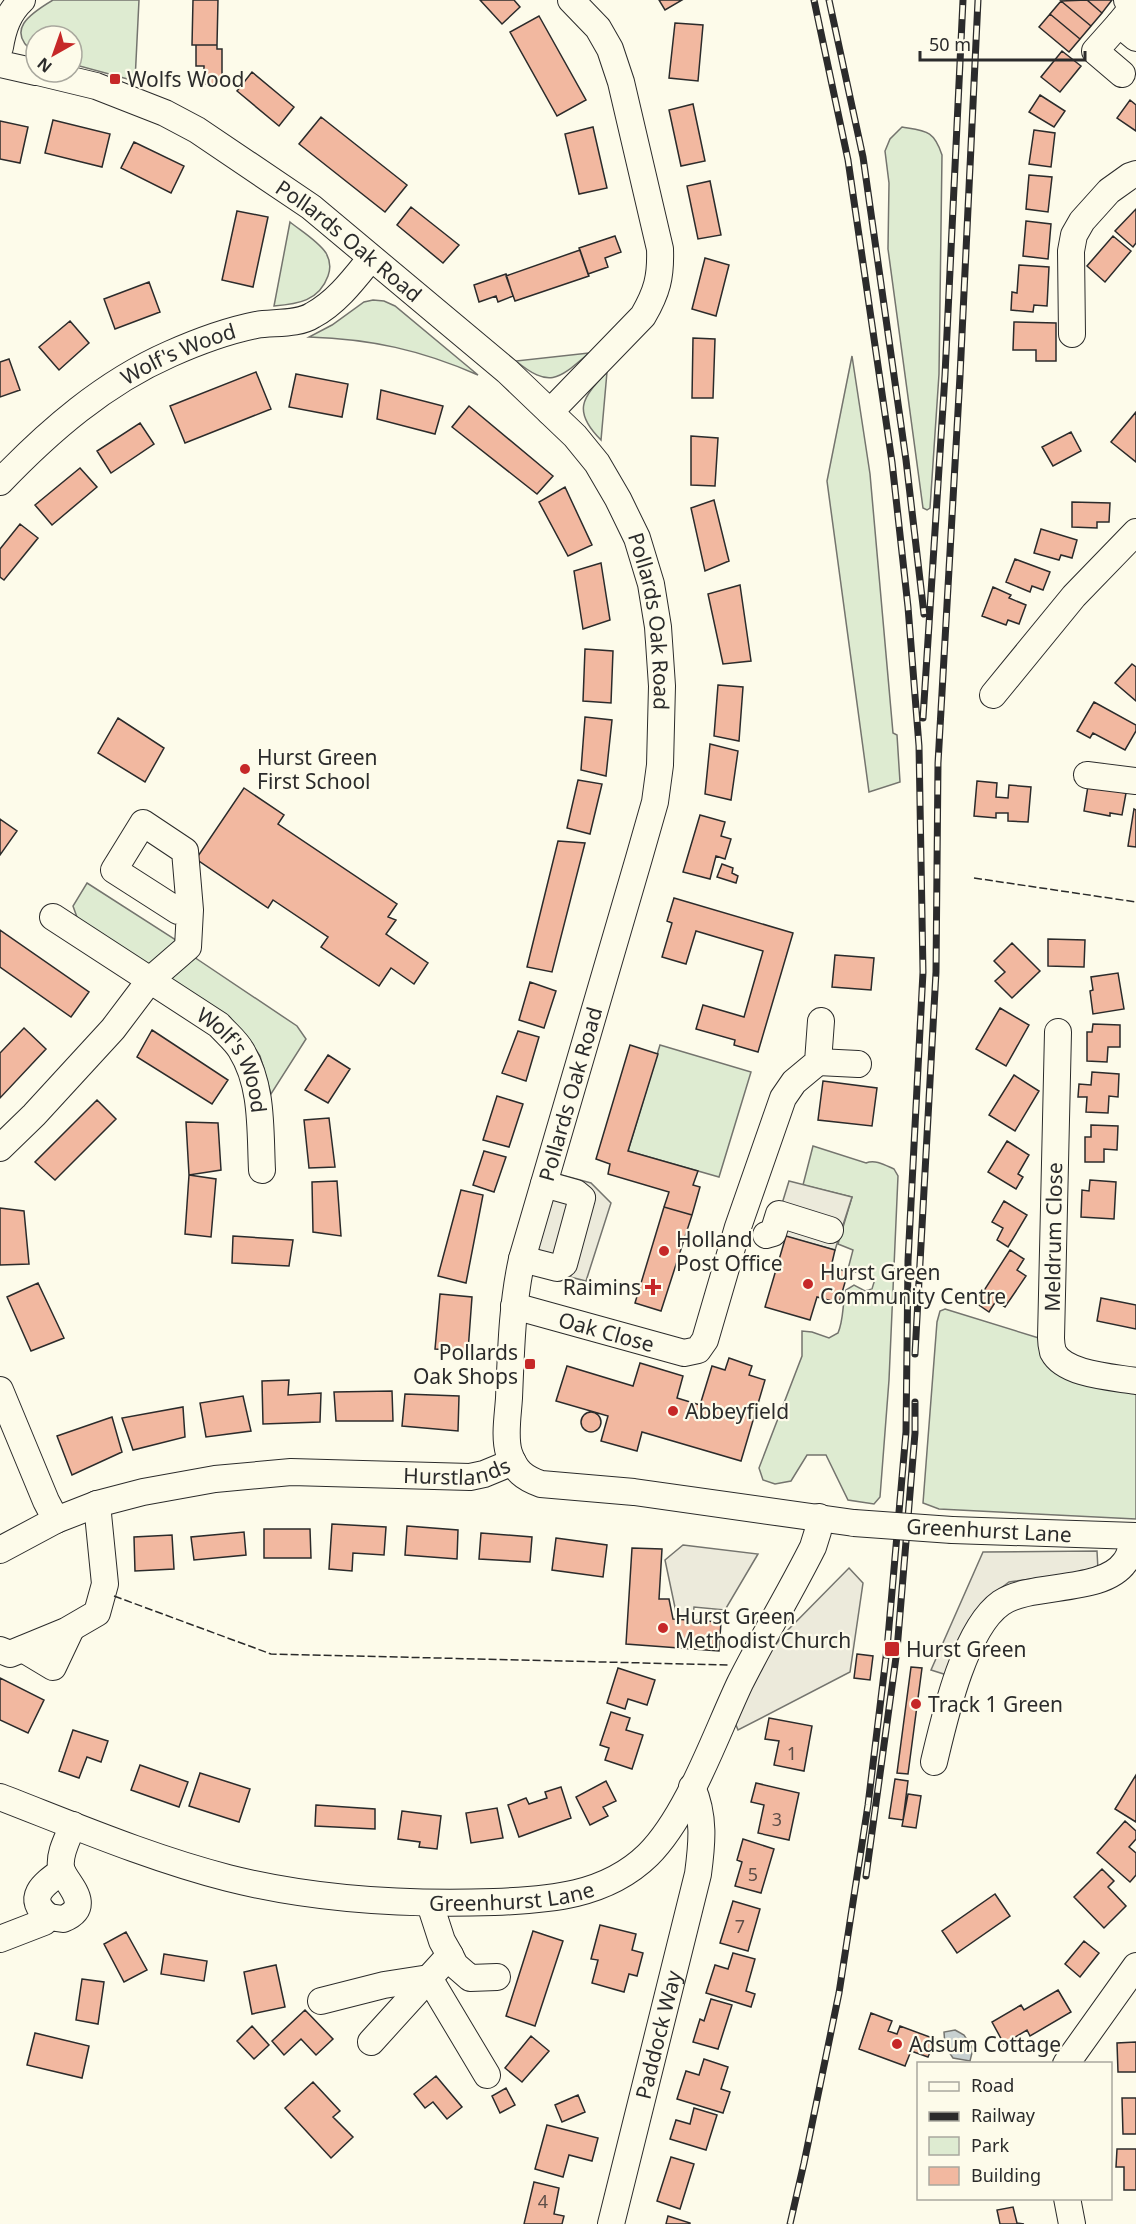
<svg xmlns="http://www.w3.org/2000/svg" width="1136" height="2224" font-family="'Noto Sans',sans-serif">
  <rect width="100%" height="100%" fill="#fdfbea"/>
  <!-- green -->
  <path fill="#deebd1" stroke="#74746e" stroke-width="1.5" d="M53 0H139L135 81 72 64V36H36V54C3 31 31 13 53 0Z
    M902 127C926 131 934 130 942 155L939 374 930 508 927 510 923 508 888 249 889 183 885 151 890 139Z
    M290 222C301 231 318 241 326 253 330 260 331 268 328 276 319 301 298 304 274 306Z
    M373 300 384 301 395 306 478 375C421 350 371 339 309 337L332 325 364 302Z
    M589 353C559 379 550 389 516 361Z
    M852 356 870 474 893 733 897 735 900 782 869 792 827 481Z
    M607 372 601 440C572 411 582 398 607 372Z
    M87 883 176 940 194 957 297 1026 306 1039 271 1094 260 1056 247 1036 78 920 73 906Z
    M660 1045 751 1072 719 1177 628 1151Z
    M813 1146 866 1163C875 1159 885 1165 894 1169L898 1176 889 1380 880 1497 874 1504 848 1500 826 1455H807L791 1481 775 1484 763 1480 759 1468 802 1356V1331L812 1332 829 1338 838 1333C844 1319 842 1305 846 1290L854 1285 865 1291 872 1289 875 1279 848 1269 853 1250 838 1244 852 1197 803 1185Z
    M945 1309 1042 1339 1136 1390V1519L939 1509 923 1503 937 1322 940 1311Z"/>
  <!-- parking -->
  <path fill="#eceadb" stroke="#74746e" stroke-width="1.5" d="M558 1174 591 1183 611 1203 586 1281 531 1267Z
    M789 1181 852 1197 835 1250 773 1233Z
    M683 1545 758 1554 725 1610 694 1607 693 1618 677 1617 665 1560Z
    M1097 1551 1098 1570 1009 1582 986 1600 947 1675 931 1670 983 1552Z
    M849 1568 863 1583 850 1672 738 1730 734 1720 758 1669 783 1635Z"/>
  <!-- water -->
  <path fill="#c7d0d0" stroke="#74746e" stroke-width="1.5" d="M955 2030 964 2035 973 2049 970 2061 953 2058 945 2046 944 2032Z"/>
  <!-- building -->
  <path fill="#f2b8a0" stroke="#2b2b2b" stroke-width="1.5" d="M193 0H218L217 45H192Z
    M480 0H514L520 7 502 24Z
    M659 0H682L665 10Z
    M1087 0H1112L1102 13Z
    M1087 0 1102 13 1091 26 1061 1Z
    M1061 1 1091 26 1080 39 1050 14Z
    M1050 14 1080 39 1069 52 1039 27Z
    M539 16 586 100 557 116 510 32Z
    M675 23 703 25 698 81 669 78Z
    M196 45H217V49H222V84H204V66H196Z
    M1062 51 1081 66 1060 92 1041 77Z
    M252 72 294 107 279 126 237 91Z
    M1040 95 1065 111 1054 127 1029 112Z
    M1130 100 1136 105V131L1117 118Z
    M693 104 705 161 681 166 669 110Z
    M321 117 407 185 385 212 299 144Z
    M53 120 110 134 102 167 45 153Z
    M0 121 28 127 20 163 0 159Z
    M593 127 607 188 579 194 565 134Z
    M1034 130 1055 133 1051 167 1029 164Z
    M134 142 184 166 171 193 121 168Z
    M1029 175 1052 177 1048 212 1026 209Z
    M710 181 721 235 698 239 687 186Z
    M411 207 459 245 443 263 397 225Z
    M1136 209V243L1133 247 1115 231Z
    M237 211 268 217 253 287 222 280Z
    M1026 221 1051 224 1048 259 1023 256Z
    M615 236 621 252 605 258 608 267 588 274 579 248Z
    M1113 236 1131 251 1105 282 1087 266Z
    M580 250 589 276 515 301 506 276Z
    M705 258 729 265 716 316 692 309Z
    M1019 265 1049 267 1047 306 1034 305 1033 312 1011 310 1012 292 1017 293Z
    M506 274 513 296 498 302 496 296 479 302 474 285Z
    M149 282 160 312 115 329 104 299Z
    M70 321 89 343 59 370 39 347Z
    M1014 322 1056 323V361H1036V350H1013Z
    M693 338 715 339 713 398H692Z
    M9 359 20 390 0 397V362Z
    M256 372 271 409 185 443 170 406Z
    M296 374 348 384 342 417 289 407Z
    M381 390 443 406 435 434 377 419Z
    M469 406 553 476 537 494 452 427Z
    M1136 412V462L1111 442Z
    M140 423 154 444 111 473 97 451Z
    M1071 432 1081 451 1053 466 1042 447Z
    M691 436 718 438 715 486 691 485Z
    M80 468 97 487 52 525 35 505Z
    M565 487 592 545 568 556 539 502Z
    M714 500 729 561 705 571 691 508Z
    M1072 502 1110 503 1109 522H1097V528L1072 527Z
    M20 524 38 538 4 580 0 577V549Z
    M1041 529 1077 540 1072 558 1061 555 1059 560 1034 553Z
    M1015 559 1050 572 1043 590 1032 586 1030 592 1006 582Z
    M601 563 610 620 583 629 574 571Z
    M740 585 751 661 723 664 708 594Z
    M993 587 1011 595 1009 598 1026 605 1019 624 1008 620 1006 625 982 616Z
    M585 649 613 651 611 703 583 701Z
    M1132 664 1136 667V701L1115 683Z
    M718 685 743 687 739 741 714 736Z
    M1094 702 1136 725V731L1125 750 1093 733 1090 738 1077 731Z
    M585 717 612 720 606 776 581 770Z
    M118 718 164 748 145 782 98 753Z
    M710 744 738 751 731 800 705 794Z
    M578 780 602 784 590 834 567 828Z
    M977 781 997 783 996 797 1008 798 1009 785 1031 787 1028 822 1008 821V813H996V818L974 816Z
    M1088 786 1126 793 1122 815 1110 813V816L1084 811Z
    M244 788 284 815 278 824 397 904 388 917 396 920 386 934 428 963 414 984 391 968 379 986 321 947 328 937 273 900 268 908 196 859Z
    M1134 809 1136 810V847L1128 846Z
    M700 815 725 822 721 836 731 839 725 859 716 856 710 879 683 872Z
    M0 819 17 831 0 855Z
    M558 841 585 843 552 972 527 967Z
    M722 864 733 868 732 873 738 876 736 883 717 877Z
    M674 898 793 933 758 1052 734 1045 735 1040 696 1029 703 1005 744 1017 763 951 696 931 686 964 662 957 672 923 667 921Z
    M0 930 89 992 71 1017 0 967Z
    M1048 939 1085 940 1084 967 1048 966Z
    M1012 943 1040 971 1012 998 995 981 1005 972 994 961Z
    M835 955 874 958 871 990 832 987Z
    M1118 973 1124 1009 1093 1014 1090 991 1093 990 1091 977Z
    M530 982 556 991 544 1028 519 1020Z
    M1000 1008 1029 1025 1006 1066 976 1049Z
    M1093 1024 1120 1025V1047H1108L1107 1062 1087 1061V1032H1092Z
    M24 1028 46 1049 0 1098V1053Z
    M152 1030 228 1080 212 1104 137 1057Z
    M518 1031 539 1037 526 1081 502 1073Z
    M630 1045 658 1054 628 1151 698 1171 693 1185 700 1187 692 1215 664 1207 669 1192 608 1174 610 1164 596 1159Z
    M328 1055 350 1069 328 1103 305 1090Z
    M1092 1072 1119 1074 1118 1097 1109 1096 1108 1113 1086 1112 1087 1097H1078L1079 1084 1091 1085Z
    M1014 1075 1039 1091 1015 1131 989 1115Z
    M823 1081 877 1088 872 1126 818 1120Z
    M497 1096 523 1104 509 1147 483 1140Z
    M97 1100 116 1119 55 1180 35 1162Z
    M329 1118 335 1167 309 1168 304 1120Z
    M186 1122 218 1123 221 1170 189 1175Z
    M1091 1125 1118 1126 1117 1150 1104 1149V1162H1085V1137H1091Z
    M1007 1141 1029 1155 1018 1174 1023 1177 1016 1189 988 1172Z
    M484 1151 506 1157 494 1192 473 1185Z
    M189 1175 216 1179 211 1237 185 1234Z
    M1090 1180 1116 1182 1114 1219 1081 1217 1082 1190 1089 1191Z
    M337 1181 341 1236 313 1232 312 1182Z
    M461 1190 483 1195 466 1283 438 1276Z
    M1004 1201 1027 1215 1008 1247 997 1240 1003 1228 992 1222Z
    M664 1207 692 1215 661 1311 635 1303Z
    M0 1208 24 1211 29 1264 0 1265Z
    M233 1236 293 1240 289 1266 232 1263Z
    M786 1236 835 1250 831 1267 848 1272 839 1303 817 1297 810 1320 765 1307Z
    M1010 1250 1024 1259 1017 1270 1026 1276 1005 1307 996 1301 989 1312 976 1303Z
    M38 1283 64 1338 31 1351 7 1297Z
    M440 1294 472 1297 468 1351 435 1349Z
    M1101 1298 1136 1305V1329L1097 1321Z
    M729 1358 752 1366 749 1375 765 1380 741 1461 642 1432 637 1451 601 1441 608 1416 556 1401 567 1366 633 1386 640 1363 683 1376 677 1398 700 1405 712 1366 725 1370Z
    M289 1380 288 1395 321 1393 320 1422 263 1424 262 1381Z
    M392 1391 393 1421H336L334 1392Z
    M405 1394 459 1396 458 1431 402 1426Z
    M243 1396 251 1431 206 1437 200 1403Z
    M183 1407 185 1437 133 1450 122 1418Z
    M581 1422a10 10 0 1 1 20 0a10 10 0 1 1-20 0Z
    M112 1417 122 1452 72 1475 57 1436Z
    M332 1524 386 1527 384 1555 353 1553 352 1571 329 1569Z
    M407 1526 458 1530 457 1559 405 1555Z
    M264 1529H310L311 1558H264Z
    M244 1532 246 1555 194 1560 191 1537Z
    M481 1533 532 1537 530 1562 479 1559Z
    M172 1535 174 1569 135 1571 134 1537Z
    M556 1538 607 1545 603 1577 552 1570Z
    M632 1548 662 1549 659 1599H669L673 1619 721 1622 719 1651 626 1644Z
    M857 1654 873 1656 870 1680 854 1678Z
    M911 1667 922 1668 908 1774 897 1773Z
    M618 1668 655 1680 647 1705 628 1699 625 1709 607 1703Z
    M0 1678 44 1700 28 1733 0 1720Z
    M611 1712 630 1718 626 1730 643 1735 632 1769 605 1760 609 1748 600 1745Z
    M769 1718 812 1726 804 1771 774 1765 779 1741 765 1739Z
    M73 1730 108 1741 101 1762 87 1757 79 1778 59 1771Z
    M140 1765 188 1782 179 1807 131 1790Z
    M200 1773 250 1789 239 1822 189 1806Z
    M1136 1775V1822L1115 1809Z
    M895 1779 908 1781 903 1820 889 1818Z
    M606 1781 616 1801 603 1807 608 1816 590 1825 576 1797Z
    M756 1783 799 1793 789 1840 758 1833 764 1805 751 1802Z
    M561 1787 571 1818 519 1837 508 1805 526 1798 529 1804 547 1798 545 1792Z
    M908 1794 921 1796 916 1828 902 1826Z
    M316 1805 375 1809V1829L315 1826Z
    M497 1808 503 1838 471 1843 466 1813Z
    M402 1811 441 1816 437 1849 419 1847 420 1842 398 1839Z
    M1125 1821 1136 1831V1839L1129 1847 1136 1853V1875L1130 1882 1097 1853Z
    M743 1839 774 1849 761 1893 735 1886 742 1862 737 1860Z
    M1102 1869 1114 1881 1108 1887 1126 1906 1104 1928 1074 1897Z
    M995 1894 1010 1916 957 1953 942 1931Z
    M733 1901 760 1909 748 1951 720 1943Z
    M600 1925 636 1934 632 1950 643 1953 637 1976 629 1974 624 1992 592 1983 598 1960 591 1959Z
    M533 1931 563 1941 535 2026 506 2016Z
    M126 1932 147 1970 124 1982 104 1944Z
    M1084 1941 1099 1953 1080 1977 1065 1964Z
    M733 1953 755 1959 746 1991 755 1994 751 2007 706 1993 715 1965 728 1969Z
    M164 1954 207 1961 204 1981 161 1974Z
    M276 1965 285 2007 252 2014 244 1972Z
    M82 1979 104 1982 98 2024 76 2020Z
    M1058 1990 1071 2012 1030 2036 1027 2030 1004 2044 992 2022 1021 2005 1024 2010Z
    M711 1999 732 2005 718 2049 693 2042 700 2019 704 2021Z
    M305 2010 333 2039 316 2055 301 2039 284 2055 272 2041Z
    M871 2013 892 2021 888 2031 897 2034 900 2026 935 2039 928 2057 911 2051 905 2066 859 2049Z
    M252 2026 269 2045 254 2059 237 2041Z
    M35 2033 89 2046 82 2078 27 2065Z
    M531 2036 549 2051 522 2082 505 2068Z
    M1136 2042V2072H1118L1117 2043Z
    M704 2059 728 2067 721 2089 730 2092 723 2113 677 2099 686 2071 699 2075Z
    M436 2076 462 2107 447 2119 433 2102 425 2108 414 2094Z
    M313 2082 340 2111 333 2117 353 2137 331 2158 285 2108Z
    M506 2088 515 2105 500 2113 492 2096Z
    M578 2095 585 2112 562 2122 555 2105Z
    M1122 2098H1136V2134H1123Z
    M694 2108 717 2115 706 2150 670 2139 676 2120 690 2124Z
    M547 2125 598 2138 592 2161 569 2155 563 2177 535 2169Z
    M1117 2149H1136V2190H1124V2167H1116Z
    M671 2157 694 2164 680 2209 657 2201Z
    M534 2182 559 2188 554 2214 564 2216 562 2224H524Z
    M1013 2207 1017 2223 1024 2224H1000L997 2210Z
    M668 2216 690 2223V2224H666Z"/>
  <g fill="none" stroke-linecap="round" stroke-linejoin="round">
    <defs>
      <g id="minor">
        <path d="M1127 0 1132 8 1119 24 1136 38"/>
        <path d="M1119 24 1095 51 1122 74"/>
        <path d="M0 47C3 29 8 13 22 0"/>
        <path d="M0 64 36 72"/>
        <path id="s1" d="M38 72 96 86 165 113 197 130 311 207 507 371 575 436 597 463 618 499 637 538 651 584 658 627 662 686 660 765 655 802 639 858 522 1259C512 1304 511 1351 509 1398 508 1415 504 1437 509 1453 515 1471 524 1478 541 1484L634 1492 854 1523"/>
        <path d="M1072 334 1071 251 1074 235 1082 221 1109 191 1130 176 1136 174"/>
        <path d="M550 412 643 316C657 292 661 277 660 249L621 82 610 49 598 28 571 0"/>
        <path id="s2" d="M0 482C49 431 104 383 170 354 197 342 226 331 256 325 273 322 298 325 313 315 337 302 354 279 371 258"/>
        <path d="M993 695 1074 596 1136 532"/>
        <path d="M1087 775 1136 781"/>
        <path id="s3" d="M53 917 219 1025C226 1033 236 1041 241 1050 263 1085 260 1130 262 1170"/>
        <path d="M1058 1032 1051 1338C1051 1342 1052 1348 1053 1352 1065 1375 1113 1377 1136 1381"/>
        <path d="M818 1062 858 1064"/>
        <path d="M0 1148 34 1115 113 1029 150 980 188 947 190 910 185 851 143 823 114 870 178 911 190 910"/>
        <path d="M766 1235 773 1233 779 1214 830 1230"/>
        <path d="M522 1259 557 1268 564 1264 582 1198 576 1193 544 1184"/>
        <path id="s4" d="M514 1306 684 1353 698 1350 705 1340 738 1227 783 1098 794 1082 818 1062 821 1021"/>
        <path d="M0 1390 46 1501 56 1520"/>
        <path d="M952 1530 1136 1536"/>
        <path id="s5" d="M0 1550 56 1520 97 1504 143 1492 215 1479 291 1472 470 1477 484 1474 513 1462"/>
        <path d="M23 1649 53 1667 71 1629"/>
        <path d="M0 1650 10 1654 66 1631 97 1613 105 1584 97 1504"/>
        <path d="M934 1762C944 1720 964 1629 1001 1603 1032 1582 1103 1594 1125 1562 1131 1555 1132 1545 1133 1536"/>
        <path id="s6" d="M0 1797C75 1826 150 1858 228 1878 315 1900 405 1905 494 1902 549 1900 606 1896 648 1855 688 1815 715 1736 740 1683 763 1637 790 1593 813 1547L818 1531 819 1517"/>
        <path d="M430 1904 442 1941 450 1955 455 1965 470 1978 497 1977"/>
        <path d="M49 1917C24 1898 44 1884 62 1871"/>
        <path d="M0 1939 44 1922 49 1917 63 1919C97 1905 62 1881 61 1867 59 1853 68 1838 73 1825"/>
        <path d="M321 2001 384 1985 429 1978 487 2075"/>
        <path d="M371 2042 450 1955"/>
        <path d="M1066 2064 1136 1966"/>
        <path d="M1067 2198 1072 2224"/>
        <path id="s7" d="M611 2224 698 1874C702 1844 705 1816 692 1787"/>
      </g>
    </defs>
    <!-- minor casing -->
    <use href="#minor" stroke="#2b2b2b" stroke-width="28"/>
    <!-- minor -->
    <use href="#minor" stroke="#fdfbea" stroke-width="26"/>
    <defs>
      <path id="rail" d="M829 0 863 157 906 460 924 614
        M923 718 945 375 963 0
        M915 1354 936 972 938 763 960 376 978 0
        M866 1876 897 1650 915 1433V1402
        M790 2224 804 2163 839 1993 868 1805 887 1649 906 1432 908 1261 923 972 919 746 908 607 892 462 848 160 814 0"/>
    </defs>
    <!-- rail casing -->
    <use href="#rail" stroke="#2b2b2b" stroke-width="7"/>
    <!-- rail -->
    <use href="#rail" stroke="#fdfbea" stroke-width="4.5" stroke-dasharray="14" stroke-linecap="butt"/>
    <defs>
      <path id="minor-bridge" d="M854 1523 952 1530"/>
    </defs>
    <!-- minor-bridge casing -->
    <use href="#minor-bridge" stroke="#2b2b2b" stroke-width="28" stroke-linecap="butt"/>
    <!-- minor-bridge -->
    <use href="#minor-bridge" stroke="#fdfbea" stroke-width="26"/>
    <!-- fence -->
    <path stroke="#2b2b2b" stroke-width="1.5" stroke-dasharray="8 3" stroke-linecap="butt" d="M974 878 1136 902
      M114 1596 271 1654 728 1665"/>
  </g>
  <!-- markers -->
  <g fill="#c62828" stroke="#fdfbea" stroke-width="2">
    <rect x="109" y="73" width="12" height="12" rx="3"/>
    <circle cx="245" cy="769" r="6"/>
    <circle cx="664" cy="1251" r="6"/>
    <circle cx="808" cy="1284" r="6"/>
    <path d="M650 1278h6v6h6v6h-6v6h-6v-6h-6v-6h6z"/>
    <rect x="524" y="1358" width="12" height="12" rx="3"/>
    <circle cx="673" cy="1411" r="6"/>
    <circle cx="663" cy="1628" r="6"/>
    <rect x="884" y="1641" width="16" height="16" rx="3"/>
    <circle cx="916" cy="1704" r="6"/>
    <circle cx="897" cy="2044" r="6"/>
  </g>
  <g text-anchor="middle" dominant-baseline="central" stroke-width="4.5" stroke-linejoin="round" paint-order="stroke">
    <!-- number labels -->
    <g font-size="18" fill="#5d4e48">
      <text x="792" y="1753">1</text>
      <text x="777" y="1819">3</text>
      <text x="753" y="1874">5</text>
      <text x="740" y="1926">7</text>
      <text x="543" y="2201">4</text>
    </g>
    <!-- poi labels -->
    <g font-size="21" fill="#2b2b2b" stroke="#fdfbea" text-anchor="start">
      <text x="127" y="79">Wolfs Wood</text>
      <text x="257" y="757">Hurst Green<tspan x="257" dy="24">First School</tspan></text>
      <text x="676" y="1239">Holland<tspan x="676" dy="24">Post Office</tspan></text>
      <text x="820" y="1272">Hurst Green<tspan x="820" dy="24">Community Centre</tspan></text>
      <text x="641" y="1287" text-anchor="end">Raimins</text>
      <text x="518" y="1352" text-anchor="end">Pollards<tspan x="518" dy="24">Oak Shops</tspan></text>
      <text x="685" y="1411">Abbeyfield</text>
      <text x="675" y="1616">Hurst Green<tspan x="675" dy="24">Methodist Church</tspan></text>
      <text x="906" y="1649">Hurst Green</text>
      <text x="928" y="1704">Track 1 Green</text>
      <text x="909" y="2044">Adsum Cottage</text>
    </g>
    <!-- street labels -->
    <g font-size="21" fill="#2b2b2b" stroke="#fdfbea">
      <text stroke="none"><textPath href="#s1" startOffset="358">Pollards Oak Road</textPath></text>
      <text stroke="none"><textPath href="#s2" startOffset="222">Wolf's Wood</textPath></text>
      <text stroke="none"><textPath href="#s1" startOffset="862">Pollards Oak Road</textPath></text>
      <text stroke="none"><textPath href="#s3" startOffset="236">Wolf's Wood</textPath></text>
      <text transform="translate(570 1094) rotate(-74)">Pollards Oak Road</text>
      <text transform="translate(1053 1237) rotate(-89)">Meldrum Close</text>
      <text stroke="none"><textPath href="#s4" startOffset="96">Oak Close</textPath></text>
      <text stroke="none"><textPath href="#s5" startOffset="471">Hurstlands</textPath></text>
      <text transform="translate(989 1530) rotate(3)">Greenhurst Lane</text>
      <text stroke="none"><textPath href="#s6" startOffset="528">Greenhurst Lane</textPath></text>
      <text stroke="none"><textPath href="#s7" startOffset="195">Paddock Way</textPath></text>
    </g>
  </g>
  <!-- legend -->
  <rect x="917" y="2062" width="195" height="138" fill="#fdfbea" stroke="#a9a89e" stroke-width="1.5"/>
  <rect x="929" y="2082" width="30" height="9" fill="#fdfbea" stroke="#a9a89e" stroke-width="1.5"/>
  <text x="971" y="2092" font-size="18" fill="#2b2b2b">Road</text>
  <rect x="929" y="2112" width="30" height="9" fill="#2b2b2b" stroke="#a9a89e" stroke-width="1.5"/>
  <text x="971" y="2122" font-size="18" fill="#2b2b2b">Railway</text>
  <rect x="929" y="2137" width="30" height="18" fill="#deebd1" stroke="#a9a89e" stroke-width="1.5"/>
  <text x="971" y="2152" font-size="18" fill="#2b2b2b">Park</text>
  <rect x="929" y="2167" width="30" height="18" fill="#f2b8a0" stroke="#a9a89e" stroke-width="1.5"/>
  <text x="971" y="2182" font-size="18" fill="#2b2b2b">Building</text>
  <!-- north arrow -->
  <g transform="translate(54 54) rotate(220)"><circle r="28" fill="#fdfbea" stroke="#a9a89e" stroke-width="1.5"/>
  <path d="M0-4.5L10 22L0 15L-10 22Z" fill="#c62828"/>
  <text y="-9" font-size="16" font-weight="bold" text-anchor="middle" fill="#2b2b2b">N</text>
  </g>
  <!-- scale -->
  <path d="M920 51v9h165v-9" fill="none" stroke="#2b2b2b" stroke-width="3"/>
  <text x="929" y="51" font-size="18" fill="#2b2b2b" stroke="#fdfbea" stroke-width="4.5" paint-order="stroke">50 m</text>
</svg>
